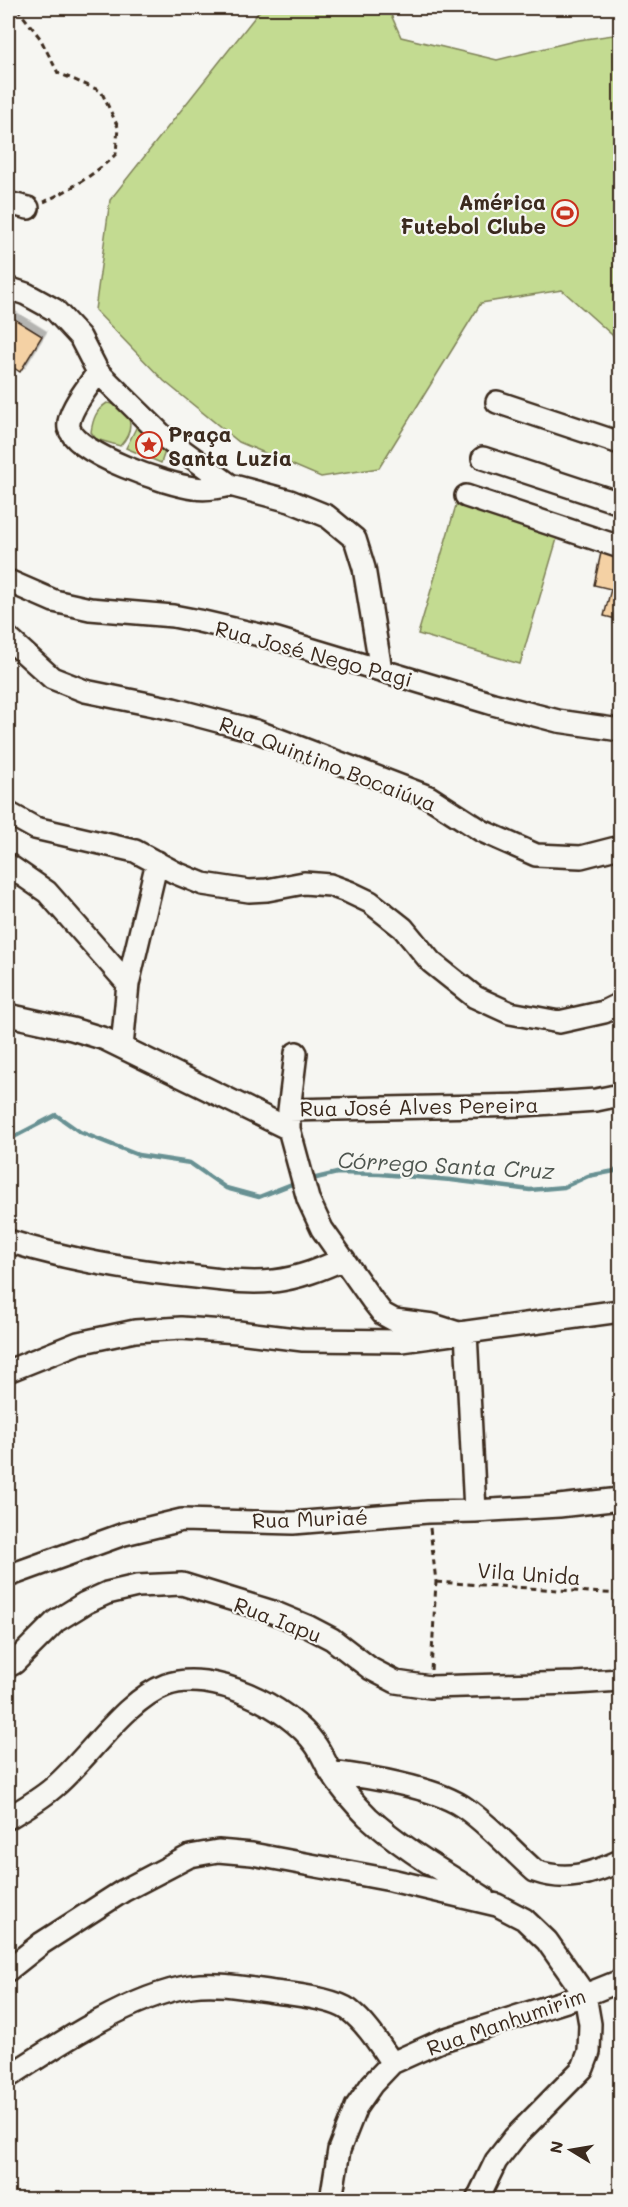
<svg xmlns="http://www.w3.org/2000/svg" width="628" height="2207" font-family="Mali,sans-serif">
  <defs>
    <filter id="shadow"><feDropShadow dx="4.5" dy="-4.5" stdDeviation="0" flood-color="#0004"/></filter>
  </defs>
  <rect width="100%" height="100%" fill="#f6f6f2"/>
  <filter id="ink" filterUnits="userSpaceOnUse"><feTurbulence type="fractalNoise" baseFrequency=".0167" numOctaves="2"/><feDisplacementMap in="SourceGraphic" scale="12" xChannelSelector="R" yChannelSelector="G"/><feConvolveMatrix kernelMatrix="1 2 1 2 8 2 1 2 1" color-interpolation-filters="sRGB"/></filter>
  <g filter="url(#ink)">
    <!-- green -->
    <path fill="#c3db91" stroke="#7f8258" stroke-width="1.5" d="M262 8H388L401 37 497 60 578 40 620 34V342L562 290 481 303 379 468 321 477 239 442 164 381 95 310 110 200Z
      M107 403C133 407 136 429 120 446L96 439 91 432C93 419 96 410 107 403Z
      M138 424 168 443 161 463 126 448Z
      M457 502 559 532 520 664 418 634Z"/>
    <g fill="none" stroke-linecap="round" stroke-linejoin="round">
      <!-- stream -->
      <path stroke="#679193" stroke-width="4.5" d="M8 1140 56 1115 80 1132 138 1155 190 1163 226 1188 259 1197 297 1182
        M308 1180 337 1173 380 1174 451 1180 530 1190 564 1187 588 1176 620 1170"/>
    </g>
    <!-- building -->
    <path fill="#f4d1a4" stroke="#3b2a1e" stroke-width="1.5" filter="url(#shadow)" d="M8 315 42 336 20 372 8 364Z
      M602 548 620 553V620L604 616 611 589 594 585Z"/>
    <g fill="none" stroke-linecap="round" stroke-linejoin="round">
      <defs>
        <path id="minor" d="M8 203 28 208
          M8 288 26 294 55 310 80 337 98 372 164 437 230 485 290 501 327 516 355 539 364 568 381 670
          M98 372C90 385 66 412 69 428 76 454 168 485 194 488 207 490 218 488 230 485
          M497 402 620 443
          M483 458 620 503
          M466 496 620 547
          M8 581 54 601 90 609 173 616 199 621 277 639 493 704 558 721 620 730
          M8 638 52 678 85 691 173 709 256 731 429 797 482 831 536 855 581 857 620 847
          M8 813 35 828 135 851 176 873 203 884 249 891 267 890 304 883 330 885 349 892 370 902 403 928 431 962 475 997 510 1013 559 1022 604 1012 620 1004
          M8 865 47 892 128 984
          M8 1015 72 1029 105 1039 289 1129
          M122 1047 128 984 157 862
          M289 1110 296 1053
          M8 1241C69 1260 133 1271 196 1277 222 1280 248 1284 274 1281 299 1278 321 1269 344 1259
          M466 1332 475 1511
          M458 1333 433 1325 394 1320 383 1314 372 1300 322 1229 308 1199 289 1129V1110L523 1105 596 1100 620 1095
          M8 1371 78 1343 135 1331 181 1328 238 1332 303 1340 401 1341 620 1311
          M8 1576 124 1534 182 1520 293 1523 428 1512 475 1511 559 1506 620 1499
          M8 1666 14 1663 56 1621 85 1603 107 1593 137 1586 182 1584 273 1612 309 1627 332 1639 371 1669 396 1682 430 1687 575 1683 620 1680
          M331 1772C368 1777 430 1786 462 1806 488 1823 511 1850 535 1871 566 1882 592 1874 620 1861
          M8 1818C23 1809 39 1800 53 1788 87 1760 125 1700 166 1685 211 1668 289 1707 315 1744 321 1752 325 1762 330 1771 340 1787 355 1804 368 1817 403 1849 444 1872 483 1897
          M8 1970 42 1943 123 1891 190 1856 218 1851 252 1854 391 1880 497 1905 524 1919 547 1941 585 1995 590 2024 589 2052 583 2068 514 2138 496 2161 477 2200
          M8 2077C58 2044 132 1995 191 1986 218 1982 247 1988 274 1992 293 1994 334 1999 349 2010 367 2024 379 2044 392 2063
          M331 2200 339 2150 356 2107 372 2084 392 2063 443 2040 585 1995 620 1981"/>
      </defs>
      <!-- minor casing -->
      <use href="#minor" stroke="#3b2a1e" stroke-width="26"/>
      <!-- path -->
      <path stroke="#3b2a1e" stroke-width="3" stroke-dasharray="6 4.5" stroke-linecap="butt" d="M17 8 40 38 58 73 101 91 118 127 116 154C94 175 71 189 44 202
        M430 1528 436 1582 431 1671
        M436 1582 620 1594"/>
      <!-- minor -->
      <use href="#minor" stroke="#f6f6f2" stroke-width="21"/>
    </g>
  </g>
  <!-- icons -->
  <defs>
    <symbol id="stadium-ring" viewBox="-11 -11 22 22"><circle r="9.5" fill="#f6f6f2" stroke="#c8321e" stroke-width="1.5"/><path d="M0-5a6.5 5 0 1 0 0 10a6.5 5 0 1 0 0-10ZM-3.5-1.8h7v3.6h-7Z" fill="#c8321e"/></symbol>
    <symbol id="sight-ring" viewBox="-11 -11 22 22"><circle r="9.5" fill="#f6f6f2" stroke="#c8321e" stroke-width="1.5"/><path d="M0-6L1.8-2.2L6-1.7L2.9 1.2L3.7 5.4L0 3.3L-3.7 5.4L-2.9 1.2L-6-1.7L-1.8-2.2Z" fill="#c8321e"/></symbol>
  </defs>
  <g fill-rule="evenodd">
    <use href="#stadium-ring" x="550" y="198" width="30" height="30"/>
    <use href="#sight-ring" x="134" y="430" width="30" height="30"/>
  </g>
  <g text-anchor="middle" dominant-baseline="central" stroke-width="4.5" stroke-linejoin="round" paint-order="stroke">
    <!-- poi labels -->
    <g font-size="21" font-weight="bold" fill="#3b2a1e" stroke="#f6f6f2" text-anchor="end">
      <text x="546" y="201">América<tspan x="546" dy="24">Futebol Clube</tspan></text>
      <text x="168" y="433" text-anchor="start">Praça<tspan x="168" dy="24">Santa Luzia</tspan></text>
    </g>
    <!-- street labels -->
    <g font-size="21" fill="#3b2a1e" stroke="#f6f6f2">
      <text transform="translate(314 653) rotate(15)">Rua José Nego Pagi</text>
      <text transform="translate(328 763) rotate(21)">Rua Quintino Bocaiúva</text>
      <text transform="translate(419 1106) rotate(-1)">Rua José Alves Pereira</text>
      <text transform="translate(310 1518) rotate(-2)">Rua Muriaé</text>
      <text transform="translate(529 1573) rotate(4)">Vila Unida</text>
      <text transform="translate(278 1619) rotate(21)">Rua Iapu</text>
      <text transform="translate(506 2021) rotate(-19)">Rua Manhumirim</text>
    </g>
    <!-- water labels -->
    <g font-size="22" font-style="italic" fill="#4e554f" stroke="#f6f6f2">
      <text transform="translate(446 1165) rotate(3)">Córrego Santa Cruz</text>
    </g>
  </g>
  <!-- margin -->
  <rect width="628" height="2207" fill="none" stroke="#f6f6f2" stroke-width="30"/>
  <rect x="15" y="15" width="598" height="2177" fill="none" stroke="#3b2a1e" stroke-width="2" filter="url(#ink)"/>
  <!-- north arrow -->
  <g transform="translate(571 2150) rotate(281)" stroke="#f6f6f2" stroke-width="4.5" paint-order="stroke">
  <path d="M0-4.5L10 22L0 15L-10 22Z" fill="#3b2a1e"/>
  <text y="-9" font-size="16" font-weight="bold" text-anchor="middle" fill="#3b2a1e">N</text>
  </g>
</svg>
